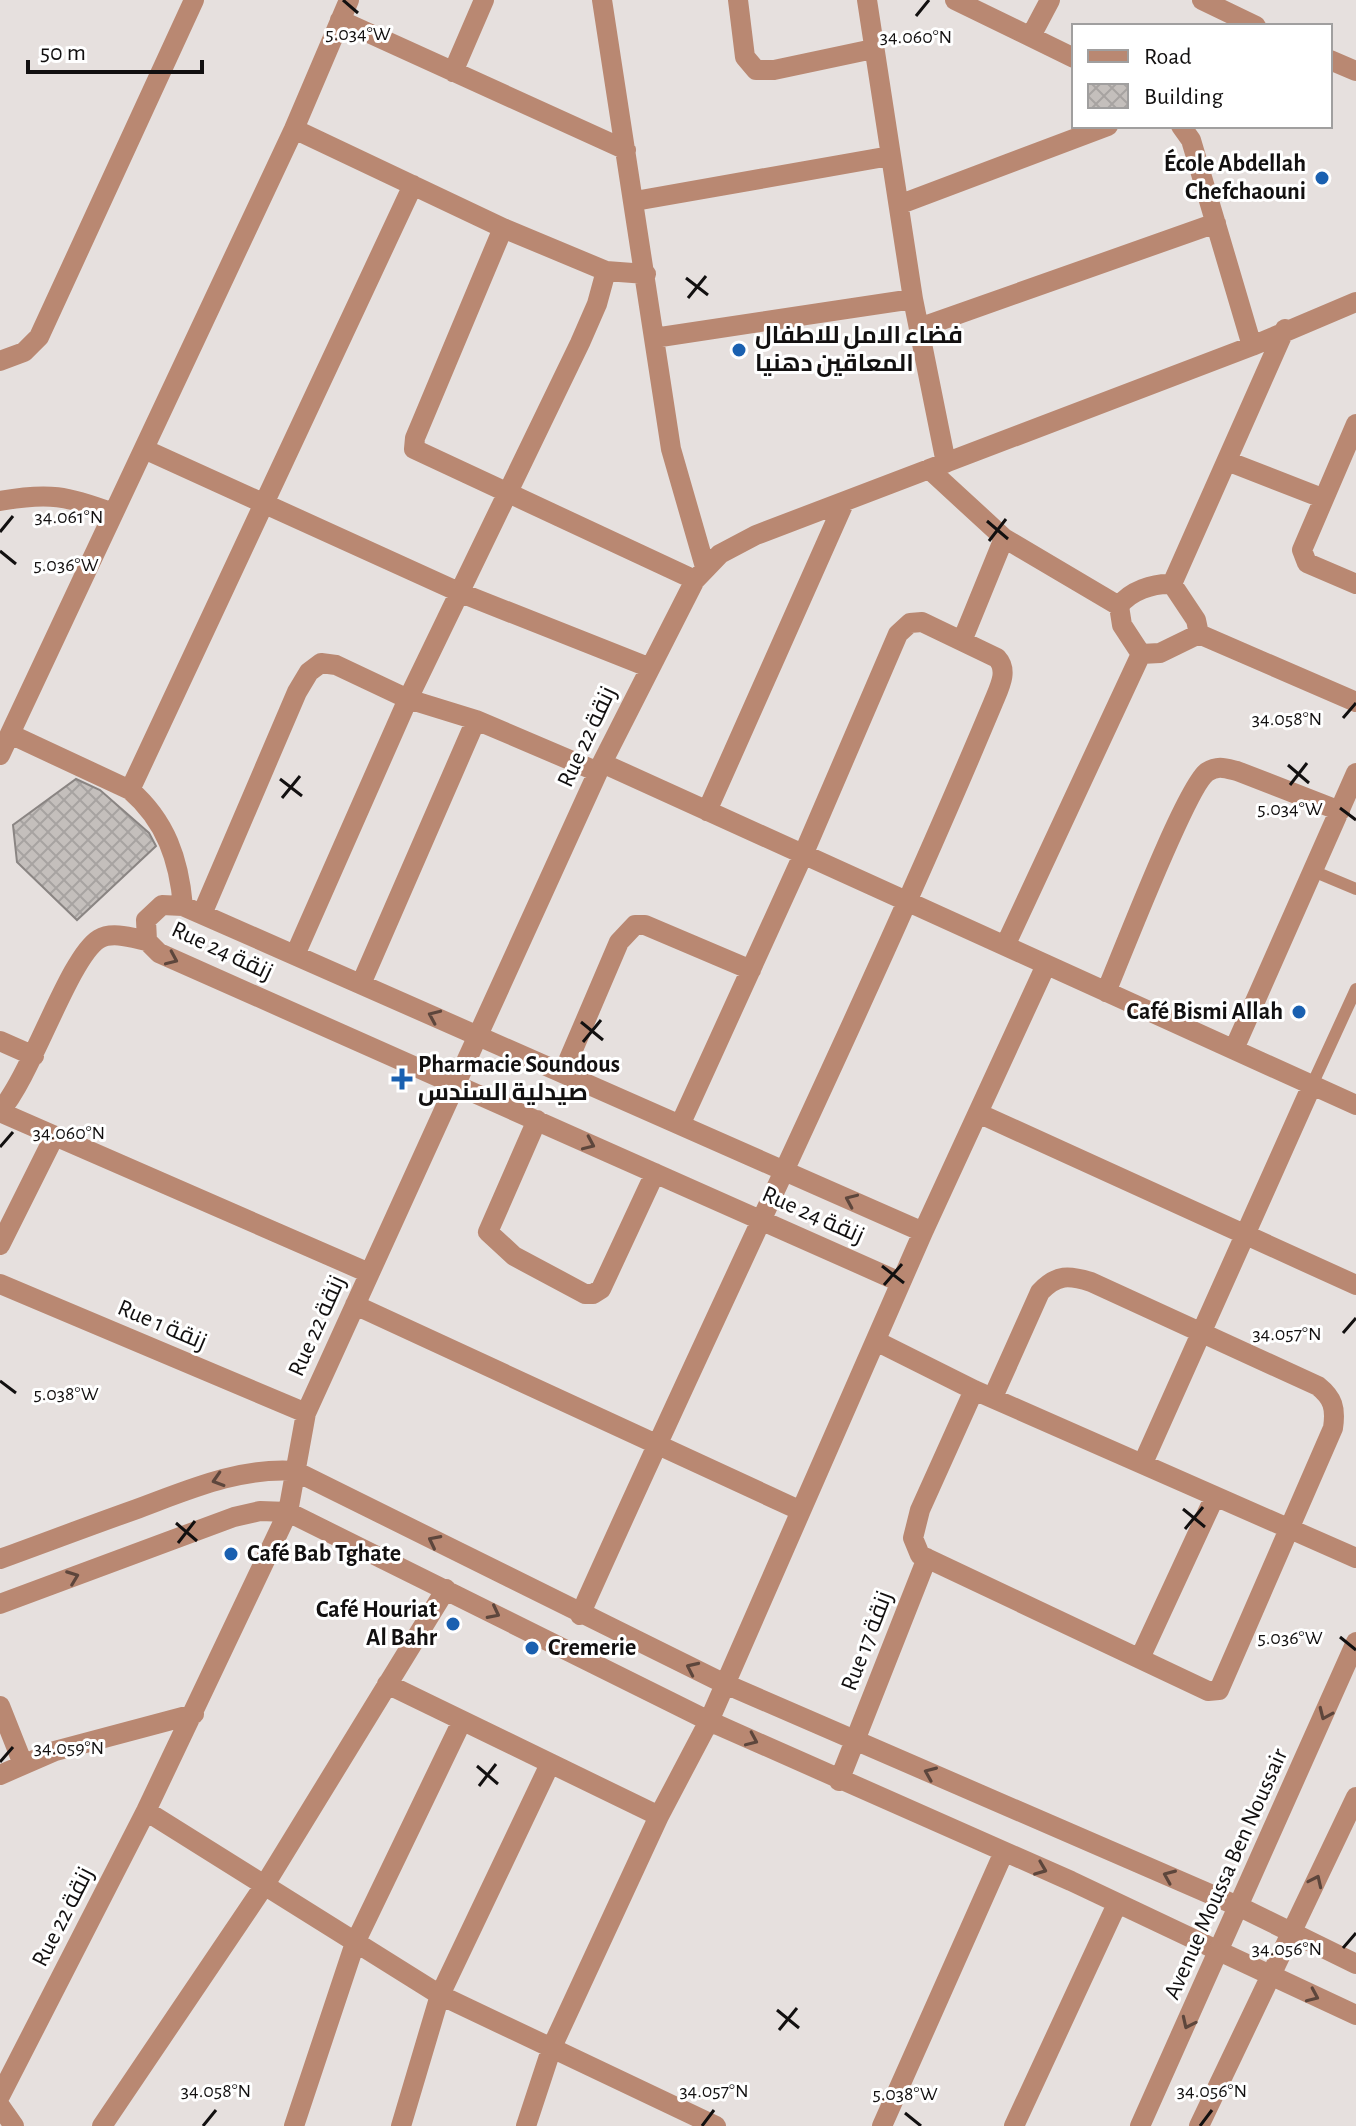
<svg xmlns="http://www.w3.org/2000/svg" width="1356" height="2126" font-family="'Alegreya Sans',Cairo,sans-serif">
  <defs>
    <pattern id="building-cross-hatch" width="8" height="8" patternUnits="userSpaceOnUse" patternTransform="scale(2)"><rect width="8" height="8" fill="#c4bfbc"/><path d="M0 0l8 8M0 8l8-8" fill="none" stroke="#a7a3a1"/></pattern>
  </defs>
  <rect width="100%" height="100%" fill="#e6e0de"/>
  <!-- building -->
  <path fill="url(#building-cross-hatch)" stroke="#8a8583" stroke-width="2" d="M76 779 100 790 149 833 156 846 77 920 17 862 13 825Z"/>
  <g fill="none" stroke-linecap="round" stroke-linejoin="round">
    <!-- service -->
    <path stroke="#b98872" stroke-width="12" d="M1313 871 1356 889
      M1312 1085 1356 989"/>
    <!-- minor -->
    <path stroke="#b98872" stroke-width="20" d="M602 0 671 449 705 567
      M738 0 745 57 756 70H774L873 49
      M867 0 913 299 946 463
      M955 0 1074 58
      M1202 0 1256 26
      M340 20 626 150
      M1031 36 1050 0
      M1330 60 1356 71
      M453 72 484 0
      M1181 126 1191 140 1252 346
      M294 129 503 228 606 271 646 274
      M635 201 890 156
      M901 204 1108 126
      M503 228 415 438 414 449 695 580
      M919 328 1216 223
      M654 338 913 299
      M0 361 24 352 39 337 194 0
      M1356 424 1302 550 1307 563 1356 584
      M144 449 461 593 648 667
      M1227 461 1322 498
      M929 469 1004 538 1119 606
      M0 501C49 492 67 496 113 513
      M1172 584 1285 329
      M1172 584 1196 620 1199 634 1160 653 1141 654 1122 625 1119 606C1130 591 1153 583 1172 584Z
      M1199 634 1356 702
      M962 641 1004 538
      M10 734 130 790C166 821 179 860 183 906
      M0 755 294 129 349 0
      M602 763 1356 1105
      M130 790 413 185
      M707 811 844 503
      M202 914 297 692 309 672 321 663 336 665 408 699 476 720 598 772
      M1005 946 1141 654
      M295 955 408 699 580 343 597 304 606 271
      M361 984 476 720
      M1106 992C1121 957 1186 787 1207 772 1218 765 1225 768 1237 771L1340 811
      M0 1041 34 1056
      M1234 1049 1356 773
      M563 1073 619 942 635 925H645L751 970
      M0 1111C32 1075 69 957 99 939 112 931 133 938 147 941
      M0 1112 369 1273
      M978 1113 1356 1285
      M537 1120 488 1232 514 1256 585 1294H593L601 1289 655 1173
      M0 1245 54 1137
      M900 1282 159 953 147 941 146 920 162 905 183 906 923 1232
      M0 1284 306 1413
      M355 1305 799 1510
      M876 1341 974 1390 1356 1558
      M974 1390 920 1510 913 1538 920 1555 1208 1691 1219 1690 1333 1428C1336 1408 1333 1398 1318 1386L1091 1282C1069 1275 1057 1274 1040 1292L993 1397
      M1143 1463 1312 1085
      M0 1559C44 1543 89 1526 134 1510 186 1491 238 1467 295 1471L723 1683 1240 1907
      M0 1604 234 1517 260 1511 288 1512 709 1721 1071 1881 1221 1952
      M580 1615C716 1310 864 1011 993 703 999 688 1009 671 997 658L922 622 910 623 898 634 803 855 680 1125
      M1140 1658 1215 1496
      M387 1684 659 1816
      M0 1706 23 1764
      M0 1775 55 1751 194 1714
      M839 1781 927 1558
      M146 1811 440 1995 716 2126
      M0 2096 146 1811 288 1512 306 1413 602 763 695 580 720 554 756 535 1252 346 1356 302
      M0 2106 14 2126
      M102 2126 264 1886 446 1589
      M294 2126 355 1943 461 1723
      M401 2126 440 1995 550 1764
      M526 2126 552 2047 659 1816 709 1721 923 1232 1046 965
      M882 2126 1003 1854
      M1014 2126 1117 1904"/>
    <!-- tertiary -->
    <path stroke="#b98872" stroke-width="20" d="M1240 1907 1356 1964
      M1221 1952 1356 2015
      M1140 2126 1356 1642
      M1199 2126 1356 1797"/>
  </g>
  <!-- one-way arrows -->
  <defs><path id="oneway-chevron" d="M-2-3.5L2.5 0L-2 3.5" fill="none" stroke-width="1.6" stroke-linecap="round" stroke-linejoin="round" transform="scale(2)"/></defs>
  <g stroke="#5d463c">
    <use href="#oneway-chevron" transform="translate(172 959) rotate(24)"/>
    <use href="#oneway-chevron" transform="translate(434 1016) rotate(-156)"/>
    <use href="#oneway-chevron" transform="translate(589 1144) rotate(24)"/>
    <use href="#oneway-chevron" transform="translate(851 1200) rotate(-156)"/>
    <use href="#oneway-chevron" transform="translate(218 1480) rotate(163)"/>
    <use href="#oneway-chevron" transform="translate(434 1541) rotate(-153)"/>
    <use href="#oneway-chevron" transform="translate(73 1577) rotate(-21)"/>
    <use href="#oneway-chevron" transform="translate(494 1613) rotate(27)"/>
    <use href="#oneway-chevron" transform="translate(692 1668) rotate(-155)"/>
    <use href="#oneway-chevron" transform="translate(1325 1714) rotate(114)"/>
    <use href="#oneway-chevron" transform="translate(752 1740) rotate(24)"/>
    <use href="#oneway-chevron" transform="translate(930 1773) rotate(-157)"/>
    <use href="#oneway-chevron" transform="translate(1041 1869) rotate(22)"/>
    <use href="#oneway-chevron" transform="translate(1169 1876) rotate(-157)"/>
    <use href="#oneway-chevron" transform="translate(1316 1881) rotate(-65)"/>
    <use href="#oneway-chevron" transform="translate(1313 1996) rotate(24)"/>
    <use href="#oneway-chevron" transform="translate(1188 2023) rotate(115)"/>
  </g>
  <!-- ticks -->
  <path fill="none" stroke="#121010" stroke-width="3" d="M343 0 358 13M916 16 929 0M686 278 708 295M688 298 706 276M987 521 1008 539M0 532 13 516M989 541 1006 519M0 551 16 564M1343 718 1356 703M1288 765 1309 783M280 779 302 796M1290 785 1307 763M282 798 300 776M1340 808 1356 820M581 1022 603 1040M583 1042 601 1020M0 1147 13 1132M882 1266 904 1283M884 1285 902 1264M1343 1333 1356 1318M0 1381 16 1393M1183 1509 1205 1527M176 1523 197 1541M1185 1529 1203 1507M178 1543 195 1521M1340 1637 1356 1650M0 1762 13 1747M477 1766 498 1784M479 1786 496 1764M1343 1948 1356 1933M777 2010 799 2028M779 2030 797 2008M905 2113 921 2126M203 2126 216 2110M702 2126 714 2110M1200 2126 1212 2110"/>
  <!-- markers -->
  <g fill="#1a60b0" stroke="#fff" stroke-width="3">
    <circle cx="1322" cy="178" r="8"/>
    <circle cx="739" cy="350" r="8"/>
    <circle cx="1299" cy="1012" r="8"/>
    <path d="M398 1067h8v8h8v8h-8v8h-8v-8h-8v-8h8z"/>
    <circle cx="231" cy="1554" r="8"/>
    <circle cx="453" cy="1624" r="8"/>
    <circle cx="532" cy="1648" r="8"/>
  </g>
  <g text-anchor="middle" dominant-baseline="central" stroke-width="6" stroke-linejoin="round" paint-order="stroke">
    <!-- poi labels -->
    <g font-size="24" font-weight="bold" fill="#121010" stroke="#fff" text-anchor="start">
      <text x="1306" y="164" text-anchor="end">École Abdellah<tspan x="1306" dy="28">Chefchaouni</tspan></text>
      <text x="755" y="336">فضاء الامل للاطفال<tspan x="755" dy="28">المعاقين دهنيا</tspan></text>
      <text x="1283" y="1012" text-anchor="end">Café Bismi Allah</text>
      <text x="418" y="1065">Pharmacie Soundous<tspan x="418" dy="28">صيدلية السندس</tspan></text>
      <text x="247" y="1554">Café Bab Tghate</text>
      <text x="437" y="1610" text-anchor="end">Café Houriat<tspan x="437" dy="28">Al Bahr</tspan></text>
      <text x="548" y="1648">Cremerie</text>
    </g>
    <!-- street labels -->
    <g font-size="24" fill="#121010" stroke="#fff">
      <text transform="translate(587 737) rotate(-65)">Rue 22 زنقة</text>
      <text transform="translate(222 951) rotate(25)">Rue 24 زنقة</text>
      <text transform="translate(813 1215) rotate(24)">Rue 24 زنقة</text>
      <text transform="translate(162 1325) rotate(23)">Rue 1 زنقة</text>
      <text transform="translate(317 1326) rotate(-66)">Rue 22 زنقة</text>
      <text transform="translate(867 1641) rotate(-69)">Rue 17 زنقة</text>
      <text transform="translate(1226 1874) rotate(-66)">Avenue Moussa Ben Noussair</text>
      <text transform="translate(63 1917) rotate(-63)">Rue 22 زنقة</text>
    </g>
  </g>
  <g font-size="20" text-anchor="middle" fill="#121010" stroke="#fff" stroke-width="6" stroke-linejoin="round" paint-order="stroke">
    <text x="358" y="40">5.034°W</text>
    <text x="916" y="43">34.060°N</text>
    <text x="69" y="523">34.061°N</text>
    <text x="66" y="571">5.036°W</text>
    <text x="1287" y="725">34.058°N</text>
    <text x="1290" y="815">5.034°W</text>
    <text x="69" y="1139">34.060°N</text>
    <text x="1287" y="1340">34.057°N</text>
    <text x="66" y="1400">5.038°W</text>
    <text x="1290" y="1644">5.036°W</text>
    <text x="69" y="1754">34.059°N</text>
    <text x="1287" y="1955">34.056°N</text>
    <text x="216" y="2097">34.058°N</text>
    <text x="714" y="2097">34.057°N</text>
    <text x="1212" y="2097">34.056°N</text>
    <text x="905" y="2100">5.038°W</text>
  </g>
  <!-- legend -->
  <rect x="1072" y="24" width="260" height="104" fill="#ffffff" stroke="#a09f9f" stroke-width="2"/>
  <rect x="1088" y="50" width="40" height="12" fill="#b98872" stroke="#a09f9f" stroke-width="2"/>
  <text x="1144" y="64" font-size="24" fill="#121010">Road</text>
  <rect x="1088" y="84" width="40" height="24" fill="url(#building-cross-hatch)" stroke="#a09f9f" stroke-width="2"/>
  <text x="1144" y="104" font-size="24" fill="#121010">Building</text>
  <!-- scale -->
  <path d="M28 60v12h174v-12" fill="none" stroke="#121010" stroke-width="4"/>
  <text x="40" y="60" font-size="24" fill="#121010" stroke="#ffffff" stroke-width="6" paint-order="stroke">50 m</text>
</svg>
